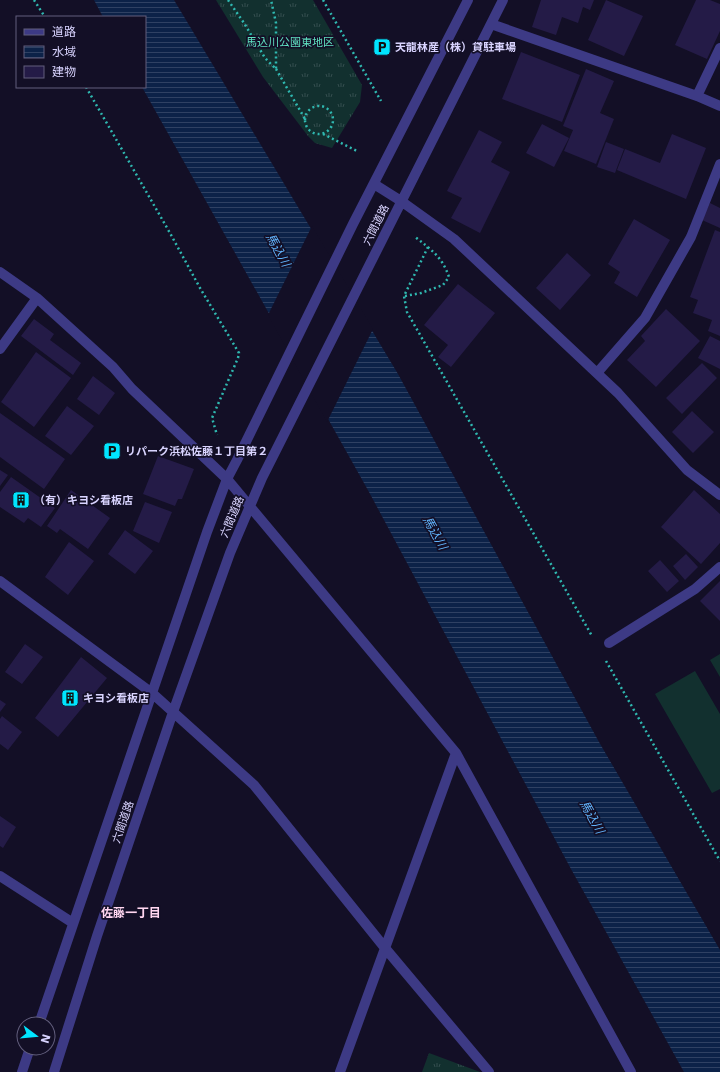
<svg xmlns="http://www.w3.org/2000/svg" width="720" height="1072" font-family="'DejaVu Sans','Noto Sans JP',sans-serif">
  <defs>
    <pattern id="grass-tufts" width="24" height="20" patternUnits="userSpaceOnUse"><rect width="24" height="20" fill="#12302f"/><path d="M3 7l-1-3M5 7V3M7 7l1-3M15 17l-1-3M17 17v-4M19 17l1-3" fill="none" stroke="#344d4e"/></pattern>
    <pattern id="water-rules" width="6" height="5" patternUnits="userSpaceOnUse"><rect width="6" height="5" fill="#0c2248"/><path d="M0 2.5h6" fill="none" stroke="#2f4163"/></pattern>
  </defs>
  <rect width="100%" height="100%" fill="#130f26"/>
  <!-- grass -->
  <path fill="url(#grass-tufts)" d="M216 0H313L362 85 360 102 332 148 315 143 308 136 263 77Z
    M429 1053 480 1072H422Z"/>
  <!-- pitch -->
  <path fill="#12302f" d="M720 654V677L710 660Z
    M695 671 720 714V789L712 793 655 694Z"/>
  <!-- water -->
  <path fill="url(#water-rules)" d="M94 0H174L398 374 599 742 720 950V1072H684L571 869 369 492 142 87H145V17H103Z"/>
  <!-- pier -->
  <path fill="#130f26" d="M312 226 373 329 327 422 268 315Z"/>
  <!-- building -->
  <path fill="#241b47" d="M541 0H594L590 10 583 7 578 23 562 17 556 35 532 27Z
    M606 0 643 16 624 56 588 40Z
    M696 0H710L720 4V31L707 59 675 45Z
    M521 52 580 75 562 122 502 99Z
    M586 69 614 81 600 113 614 119 596 164 564 151 573 130 563 126Z
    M542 124 569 138 554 167 526 153Z
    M479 130 502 142 491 162 510 172 480 233 451 218 462 198 447 191Z
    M672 134 706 148 686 199 617 170 625 149 660 163Z
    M606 142 624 149 615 173 597 167Z
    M710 203 720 208V228L702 220Z
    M634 219 670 240 637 297 614 283 620 272 608 264Z
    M715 230 720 232V336L708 331 712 320 693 313 698 300 690 297Z
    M567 253 591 275 560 310 536 288Z
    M458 284 495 313 451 367 438 357 448 345 424 325Z
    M666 309 700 341 656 387 627 360 645 341 641 336Z
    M34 319 54 334 50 340 81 363 73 375 21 336Z
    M710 336 720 341V369L698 358Z
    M36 352 71 378 34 427 1 402Z
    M702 363 717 378 682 414 666 398Z
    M93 376 115 393 99 415 77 399Z
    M67 406 94 426 71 455 45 436Z
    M692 411 714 432 693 453 672 432Z
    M0 413 65 459 44 489 0 457Z
    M158 456 194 469 182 499H178L175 506 143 494Z
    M0 470 8 475 0 486Z
    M11 477 55 508 41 527 28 518 24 523 0 507V492Z
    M71 490 110 518 88 549 60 529 57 533 47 526Z
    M694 490 720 514V543L701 564 661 527Z
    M145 502 172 512 159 543 133 531Z
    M125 530 153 551 135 574 108 554Z
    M69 542 94 561 68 595 45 577Z
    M686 554 698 567 685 580 673 566Z
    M660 560 679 581 667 592 648 571Z
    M720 581V621L700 601Z
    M25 644 43 657 22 684 5 672Z
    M81 657 107 678 58 737 35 718Z
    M0 700 6 704 0 712Z
    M2 716 22 732 8 750 0 744V719Z
    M0 816 16 827 3 848 0 846Z"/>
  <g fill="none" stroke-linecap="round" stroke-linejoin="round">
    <!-- path -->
    <path stroke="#2fb8b0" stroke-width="2.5" stroke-dasharray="2 3" stroke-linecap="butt" d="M34 0 45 17
      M228 0 244 23 265 58 276 69V23L271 0
      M323 0 381 101
      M276 69 305 119
      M86 87 170 233 200 288 239 353 238 358 212 418 217 435
      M305 120a14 14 0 1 1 28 0a14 14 0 1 1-28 0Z
      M323 134 357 151
      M428 247 404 296 407 312 592 636
      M405 296 421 293 443 285 449 277C442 256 430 249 414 236
      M606 661 720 861"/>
    <!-- minor -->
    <path stroke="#3d3a85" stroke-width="10" d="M491 24 697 96 720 106
      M697 96 720 48
      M374 184 401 201 454 239 618 393 687 470 720 495
      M0 272 37 298 113 367 132 389 227 479 456 753 631 1072
      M0 349 37 298
      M597 373 645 318 691 237 720 164
      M0 581 152 693 254 785 385 948 489 1072
      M609 643 695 589 720 567
      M0 876 73 923
      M39 1024 207 532 227 479 237 460 353 224 468 0
      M22 1072 30 1048
      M54 1072 97 936 173 712 230 553 262 478 503 0
      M340 1072 456 753"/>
  </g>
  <!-- icons -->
  <defs>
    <symbol id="parking-square" viewBox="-11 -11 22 22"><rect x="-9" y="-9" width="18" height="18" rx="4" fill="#00e5ff" stroke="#130f26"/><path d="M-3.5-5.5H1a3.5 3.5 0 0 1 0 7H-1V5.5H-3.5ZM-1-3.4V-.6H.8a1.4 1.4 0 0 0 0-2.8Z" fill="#111"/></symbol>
    <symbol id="building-square" viewBox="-11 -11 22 22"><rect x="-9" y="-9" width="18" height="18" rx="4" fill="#00e5ff" stroke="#130f26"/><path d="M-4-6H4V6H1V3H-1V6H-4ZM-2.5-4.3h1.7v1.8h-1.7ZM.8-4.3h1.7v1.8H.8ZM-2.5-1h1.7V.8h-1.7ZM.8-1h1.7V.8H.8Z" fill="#111"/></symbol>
  </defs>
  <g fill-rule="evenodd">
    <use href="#parking-square" x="372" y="37" width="20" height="20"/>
    <use href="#parking-square" x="102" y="441" width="20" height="20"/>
    <use href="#building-square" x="11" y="490" width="20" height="20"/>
    <use href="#building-square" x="60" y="688" width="20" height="20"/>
  </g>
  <g text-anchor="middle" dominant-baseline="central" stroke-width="3.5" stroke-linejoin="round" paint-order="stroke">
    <!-- park labels -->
    <g font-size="11" fill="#5fe0c0" stroke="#130f26">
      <text x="290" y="42">馬込川公園東地区</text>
    </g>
    <!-- poi labels -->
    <g font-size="11" font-weight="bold" fill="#d9d4ff" stroke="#130f26" text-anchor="start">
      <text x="395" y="47">天龍林産（株）貸駐車場</text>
      <text x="125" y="451">リパーク浜松佐藤１丁目第２</text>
      <text x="34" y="500">（有）キヨシ看板店</text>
      <text x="83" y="698">キヨシ看板店</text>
    </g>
    <!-- street labels -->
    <g font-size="11" fill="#d9d4ff" stroke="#130f26">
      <text transform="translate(376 225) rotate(-63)">六間道路</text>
      <text transform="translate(232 517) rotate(-67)">六間道路</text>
      <text transform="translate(123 822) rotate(-71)">六間道路</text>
    </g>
    <!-- water labels -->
    <g font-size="12" font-style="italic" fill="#62b6ff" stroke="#130f26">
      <text transform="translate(278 250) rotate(61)">馬込川</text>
      <text transform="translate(435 533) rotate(61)">馬込川</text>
      <text transform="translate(592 817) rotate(61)">馬込川</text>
    </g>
    <!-- neighbourhood labels -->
    <g font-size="12" font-weight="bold" fill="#ffd6f0" stroke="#130f26">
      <text x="131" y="913">佐藤一丁目</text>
    </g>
  </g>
  <!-- legend -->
  <rect x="16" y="16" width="130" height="72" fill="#130f26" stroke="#625e7d"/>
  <rect x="24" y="29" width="20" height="6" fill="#3d3a85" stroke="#625e7d"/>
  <text x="52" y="36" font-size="12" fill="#d9d4ff">道路</text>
  <rect x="24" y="46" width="20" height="12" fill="url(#water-rules)" stroke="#625e7d"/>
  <text x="52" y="56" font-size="12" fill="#d9d4ff">水域</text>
  <rect x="24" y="66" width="20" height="12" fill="#241b47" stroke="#625e7d"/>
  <text x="52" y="76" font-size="12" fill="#d9d4ff">建物</text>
  <!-- north arrow -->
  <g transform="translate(36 1036) rotate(106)"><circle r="19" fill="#130f26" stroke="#625e7d"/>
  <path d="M0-3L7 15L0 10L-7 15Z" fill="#00e5ff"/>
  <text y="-6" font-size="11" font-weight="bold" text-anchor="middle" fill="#d9d4ff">N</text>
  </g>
</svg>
